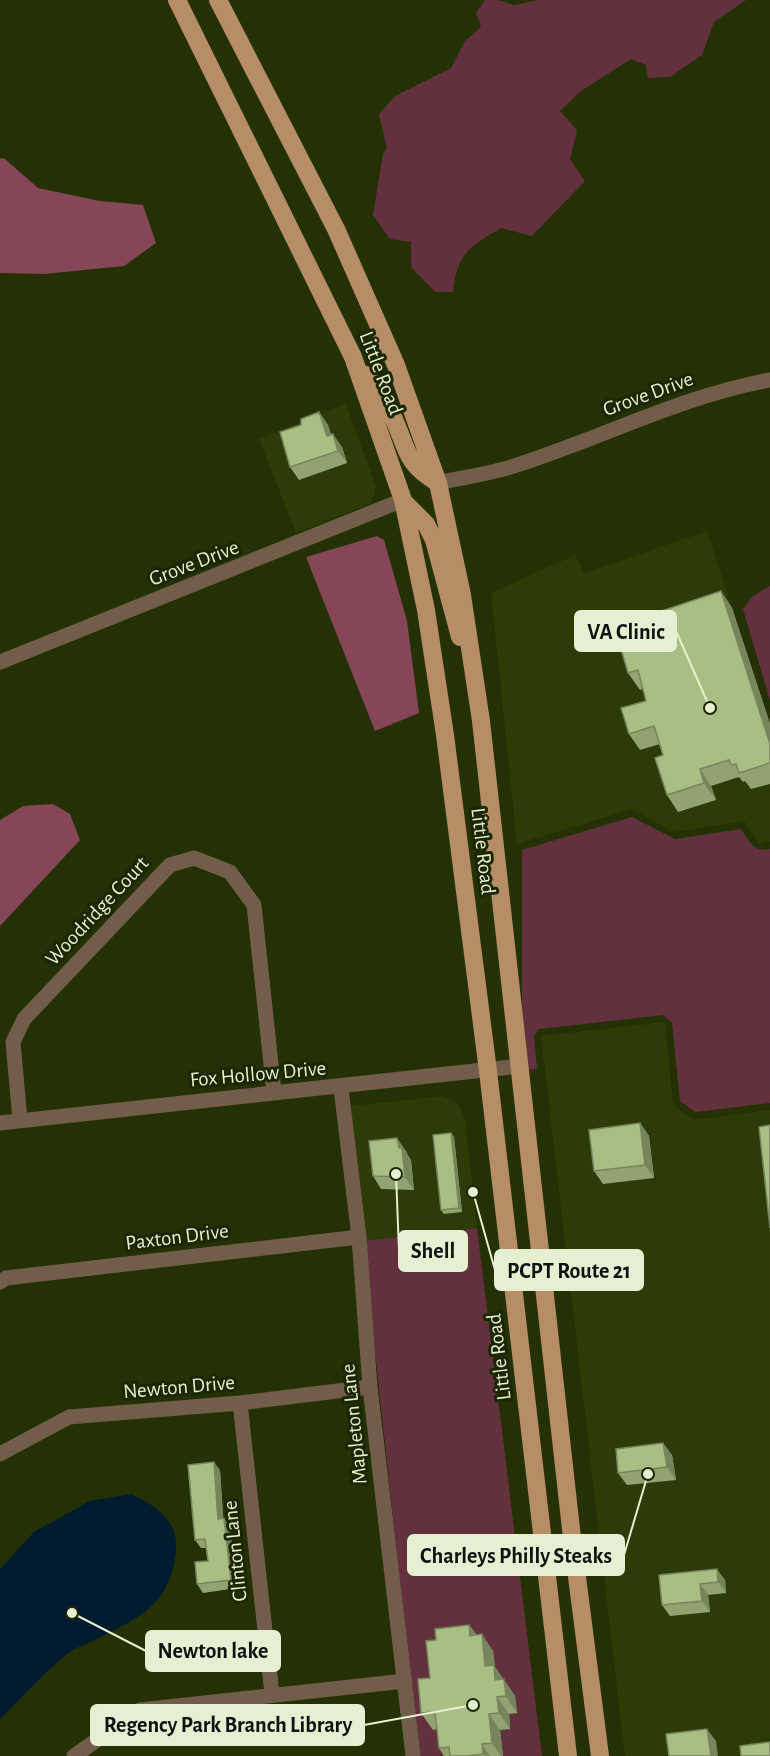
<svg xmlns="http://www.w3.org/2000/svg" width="770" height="1756" font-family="'Alegreya Sans',sans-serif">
  <rect width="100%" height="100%" fill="#243104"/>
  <!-- built -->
  <path fill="#2d3b06" d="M346 404 376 486 372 503 296 533 259 439Z
    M707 531 770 724V841L759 844 744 821 673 832 632 809 517 844 491 593 575 555 584 573Z
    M665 1022 673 1105 694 1120 770 1110V1756H625L541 1036Z
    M444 1096 458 1104 465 1118 477 1228 363 1241 350 1106Z"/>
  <!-- green -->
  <path fill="#63313e" d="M485 0H498L514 5 538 0H746L714 22 702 55 670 77 648 78 646 65 631 59 581 91 560 111 577 130 570 159 585 181 532 236 501 228C470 246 456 255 453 292H435L411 267V242L390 239 373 215 383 153 387 149 379 114 395 96 451 68 465 41 481 27 476 13Z
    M770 586V701L743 609 753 596Z
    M632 817 675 839 741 829C749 841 754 853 770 849V1103L695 1112 680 1101 672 1023 663 1015 539 1029 534 1036 537 1069 528 1070 522 1023V850Z
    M477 1228 542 1756H419L363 1241Z"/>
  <!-- forest -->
  <path fill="#854657" d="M0 158 5 159 38 188 100 201 143 205 156 243 124 266 44 274 0 273Z
    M377 536 384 540 407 621 419 713 375 731 306 557Z
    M53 804 70 814 80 840 0 926V820L23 806Z"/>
  <!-- water -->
  <path fill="#001a2f" d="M131 1494C155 1505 179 1520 176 1551 170 1606 140 1617 95 1640 86 1644 74 1648 66 1655 42 1674 22 1698 0 1719V1569L34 1532 90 1501Z"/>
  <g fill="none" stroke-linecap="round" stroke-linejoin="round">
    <!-- minor -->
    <path stroke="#715d4a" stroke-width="15" d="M438 483C463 477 490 474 514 466 600 439 681 396 770 380
      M0 662 403 500
      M341 1088 359 1237 370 1387 413 1756
      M20 1120 13 1042 24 1019 170 865 194 858 230 872 254 905 274 1092
      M0 1123 520 1066
      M0 1282 6 1278 359 1237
      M240 1403 272 1694
      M0 1454 69 1417 240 1403 370 1387
      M74 1756 140 1710 405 1681"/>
    <!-- major -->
    <path stroke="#b68d65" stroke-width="18" d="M177 0 353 357 403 500 426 610 445 735 488 1071 568 1756
      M218 0 336 229 396 365 438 483 462 595 481 721 572 1538 600 1756
      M366 375C375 388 385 401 392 415 408 448 403 462 438 483
      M404 502 426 524 434 540 460 637"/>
  </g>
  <!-- wall -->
  <path fill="#91a371" d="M319 412 328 425 331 435 342 447 347 463 299 480 290 467 301 425Z
    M721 591 732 608 770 724V784L751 789 745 781 743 782 739 777 711 786 716 800 678 812 667 795 663 755 660 744 640 750 629 734 646 701 643 689 640 690 628 673 641 628Z
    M640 1123 649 1136 654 1178 603 1184 594 1171Z
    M451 1133 454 1137 462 1212 444 1214 441 1210Z
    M406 1151 407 1154 411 1160 414 1190 381 1189 373 1176Z
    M663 1443 672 1455 676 1480 627 1485 618 1473Z
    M220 1470 223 1518 230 1527 237 1588 203 1593 197 1584 208 1561 206 1548H201L195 1540Z
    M659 1575 725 1580 726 1593 708 1595 710 1612 670 1616 662 1605Z
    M469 1625 477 1635 493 1651 495 1667 515 1696 517 1713 509 1714 510 1729 500 1730 503 1756H444L439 1748 437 1729 433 1730 421 1713 430 1678 436 1640Z"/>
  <!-- shaded-wall -->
  <path fill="#76855c" d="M319 412 328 425 336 449 327 436Z
    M333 434 342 447 347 463 338 451Z
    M721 591 732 608 770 724V744Z
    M700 769 711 786 716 800 704 783Z
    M640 1123 649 1136 654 1178 645 1165Z
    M451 1133 454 1137 462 1212 459 1208Z
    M397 1138 406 1151 407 1154 411 1160 414 1190 405 1177 399 1148Z
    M663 1443 672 1455 676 1480 667 1467Z
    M214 1462 220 1470 224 1527 218 1519Z
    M224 1518 230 1527 237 1588 231 1580Z
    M717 1569 725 1580 726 1593 718 1582Z
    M700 1584 708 1595 710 1612 702 1601Z
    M469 1625 481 1641 470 1636Z
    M482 1634 493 1651 495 1667 515 1696 517 1713 485 1666Z
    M497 1697 509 1714 510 1729 499 1713Z
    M489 1714 500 1730 503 1756H501L492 1743Z
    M707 1729 716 1741 718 1756H711Z
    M482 1744 490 1756H484L483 1754Z"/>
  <!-- building -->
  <path fill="#a9be83" stroke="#76855c" stroke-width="1.5" d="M319 412 327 436 333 434 338 451 290 467 280 432 301 425V419Z
    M721 591 770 744V763L739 773 736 764 731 765 729 760 700 769 704 783 667 795 655 758 663 755 654 726 629 734 621 708 646 701 638 670 628 673 617 635 641 628 638 619Z
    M640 1123 645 1165 594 1171 589 1130Z
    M770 1125V1228L759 1127Z
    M451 1133 459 1208 441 1210 433 1135Z
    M397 1138 399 1148H402L405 1177 373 1176 369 1141Z
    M663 1443 667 1467 618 1473 616 1449Z
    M214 1462 218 1519 224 1518 231 1580 197 1584 195 1562 208 1561 205 1539 195 1540 188 1465Z
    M717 1569 718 1582 700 1584 702 1601 662 1605 659 1575Z
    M469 1625 470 1636 482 1634 485 1666 494 1665 495 1680 504 1679 506 1696 497 1697 499 1713 489 1714 492 1743 482 1744 483 1754 466 1756H450L449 1747 439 1748 435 1712 421 1713 418 1679 430 1678 426 1641 436 1640 435 1629Z
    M707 1729 711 1756H669L666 1734Z
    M770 1742V1756H741L740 1746Z"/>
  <g text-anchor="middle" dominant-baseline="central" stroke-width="6" stroke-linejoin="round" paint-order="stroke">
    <!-- street labels -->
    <g font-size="21" fill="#e4f0d1" stroke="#1b2700">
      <text transform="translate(381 373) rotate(69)">Little Road</text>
      <text transform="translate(648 394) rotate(-20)">Grove Drive</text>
      <text transform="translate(194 563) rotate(-21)">Grove Drive</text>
      <text transform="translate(483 851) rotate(83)">Little Road</text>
      <text transform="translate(97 911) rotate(-47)">Woodridge Court</text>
      <text transform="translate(258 1074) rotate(-5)">Fox Hollow Drive</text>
      <text transform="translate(177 1237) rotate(-7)">Paxton Drive</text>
      <text transform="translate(499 1357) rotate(-97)">Little Road</text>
      <text transform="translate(179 1387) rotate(-5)">Newton Drive</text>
      <text transform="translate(354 1424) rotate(-96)">Mapleton Lane</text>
      <text transform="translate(235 1551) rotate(-96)">Clinton Lane</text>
    </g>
  </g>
  <!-- callouts -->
  <path fill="none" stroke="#e4f0d1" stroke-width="2" d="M710 708L676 631M396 1174L399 1251M473 1192L495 1270M648 1474L624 1555M72 1613L146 1651M473 1705L364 1725"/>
  <g fill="#e4f0d1" stroke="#1b2700" stroke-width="2">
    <circle cx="710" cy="708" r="6"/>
    <circle cx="396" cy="1174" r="6"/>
    <circle cx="473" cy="1192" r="6"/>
    <circle cx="648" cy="1474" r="6"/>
    <circle cx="72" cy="1613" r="6"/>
    <circle cx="473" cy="1705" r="6"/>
  </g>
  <g fill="#e4f0d1" stroke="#e4f0d1" stroke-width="2">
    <rect x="575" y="611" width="101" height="40" rx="6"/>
    <rect x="399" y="1231" width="68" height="40" rx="6"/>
    <rect x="495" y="1250" width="148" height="40" rx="6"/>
    <rect x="408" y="1535" width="216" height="40" rx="6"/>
    <rect x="146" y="1631" width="134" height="40" rx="6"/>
    <rect x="91" y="1705" width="273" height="40" rx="6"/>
  </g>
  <g font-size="22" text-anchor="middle" font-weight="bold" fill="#111">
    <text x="626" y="639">VA Clinic</text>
    <text x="433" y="1258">Shell</text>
    <text x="569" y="1278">PCPT Route 21</text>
    <text x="516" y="1563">Charleys Philly Steaks</text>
    <text x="213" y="1658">Newton lake</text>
    <text x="228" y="1732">Regency Park Branch Library</text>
  </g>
</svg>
